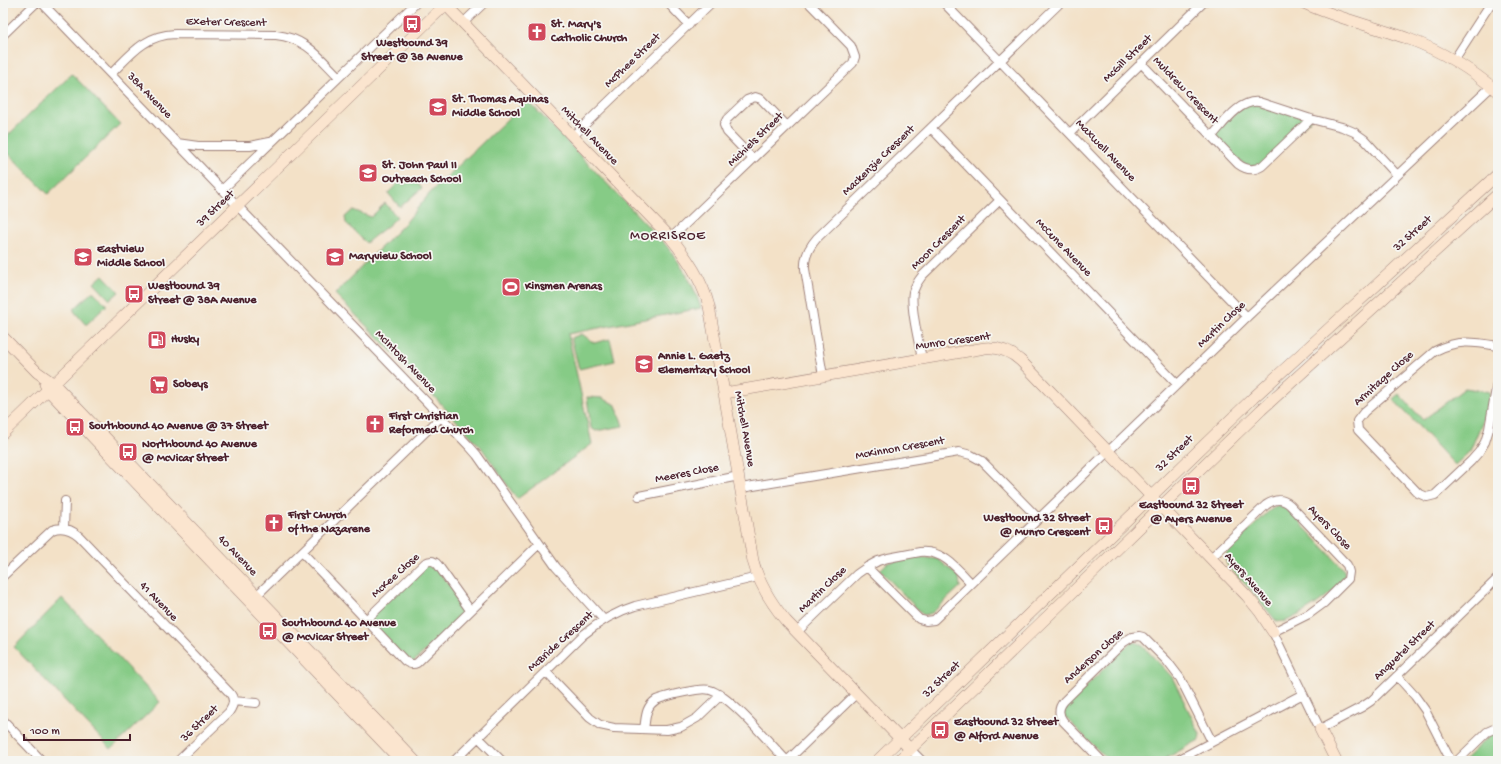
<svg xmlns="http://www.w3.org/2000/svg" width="1501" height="764" font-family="'Gochi Hand',sans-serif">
  <rect width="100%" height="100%" fill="#f6f6f2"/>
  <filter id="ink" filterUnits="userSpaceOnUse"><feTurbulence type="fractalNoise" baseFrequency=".025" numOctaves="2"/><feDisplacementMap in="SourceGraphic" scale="8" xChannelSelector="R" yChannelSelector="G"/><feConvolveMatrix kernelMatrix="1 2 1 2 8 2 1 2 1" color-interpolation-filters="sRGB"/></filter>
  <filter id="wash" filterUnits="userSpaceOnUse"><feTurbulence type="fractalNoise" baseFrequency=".012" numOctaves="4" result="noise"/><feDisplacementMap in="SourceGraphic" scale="16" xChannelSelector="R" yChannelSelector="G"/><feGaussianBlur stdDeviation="0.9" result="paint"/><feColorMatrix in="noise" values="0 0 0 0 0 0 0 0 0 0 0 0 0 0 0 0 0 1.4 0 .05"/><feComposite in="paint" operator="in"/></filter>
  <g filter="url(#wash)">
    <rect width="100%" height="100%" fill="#f3e1c7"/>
    <!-- green -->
    <path fill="#86cb86" stroke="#687558" d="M72 74 120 124 48 194 3 148V140Z
      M527 100 665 244C683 267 692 281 701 308L568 334 592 444 517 499 481 447 399 359 335 294 407 221 430 193Z
      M1247 102 1311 119 1262 166 1249 169 1212 136Z
      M412 178 422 188 400 207 388 193 400 181 404 185Z
      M385 203 397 217C388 227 376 234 366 243L346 223 345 217 353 210 371 217Z
      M103 275 119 292 110 300 94 283Z
      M92 292H94L106 304V306L87 324H85L74 311V309Z
      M582 334 594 343 610 339 615 361 579 369 571 338Z
      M1465 388 1490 392 1487 411 1470 451 1455 465 1393 399 1399 394 1423 420Z
      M587 397 602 398 616 405 623 426 596 431 591 428Z
      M1280 504 1287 509 1339 564C1343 568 1346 572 1344 577 1338 592 1301 615 1286 621 1283 622 1280 621 1277 622L1252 591 1227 565 1225 558 1228 551 1269 511Z
      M916 557 938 559 959 577 960 587 932 613 923 615 880 570 887 563Z
      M430 561 470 610 411 664 366 620Z
      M62 598 160 702 111 749 14 647Z
      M1134 642 1141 644 1172 677 1200 734 1199 740 1161 761H1109L1065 717 1063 711 1066 706 1128 645Z
      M1497 733 1498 761H1463L1490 735Z"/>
  </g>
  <g filter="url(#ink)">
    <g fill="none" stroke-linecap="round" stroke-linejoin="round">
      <defs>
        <path id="street" d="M42 3 470 447 477 455 556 567 604 620
          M668 3 689 25
          M944 3 1247 317
          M463 23 484 3
          M3 35 36 3
          M1454 60 1491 3
          M1141 63 1238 164C1246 170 1254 171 1262 166L1311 119
          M111 74C131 54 145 35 175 34L276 35C306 38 319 57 339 77
          M931 128 1177 384
          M1070 133 1203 3
          M1212 136C1224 123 1240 99 1259 102L1311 119 1342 127 1354 132 1364 139 1397 175
          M572 137 711 3
          M177 143 198 146H250L270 142
          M753 159 727 132 724 125 727 119 747 100 755 97 761 99 787 126
          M222 190 416 3
          M671 238 853 63 855 57 851 46 809 3
          M1498 346C1474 342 1458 339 1435 351L1364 412 1357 421 1358 430 1418 493 1427 497 1435 495 1471 461 1479 452 1485 442 1489 429 1498 377
          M922 359C919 343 910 307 913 292 915 286 918 281 922 276L1000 200
          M823 376 805 269C804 256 809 247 817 238L1060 3
          M741 488 959 452 971 455 982 461 1038 518
          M639 496 739 476
          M64 528 65 501
          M302 552 405 661C409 664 413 665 417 663L539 544
          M1211 558 1266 505C1275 499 1282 498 1290 505L1347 565 1349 572 1348 579 1324 603 1309 614 1273 632 1320 729 1362 707 1371 701 1498 578
          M867 567 919 619 926 621 934 620 1247 317 1492 86
          M3 576 52 530C62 526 71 529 79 536L229 692C235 698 234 705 229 712L178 761
          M253 599 441 417
          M366 620 425 563C430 560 434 560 438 565L470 610
          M797 632 857 574 867 567 878 561 888 558 920 552C943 550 957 568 971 583
          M546 672 590 718 600 725 614 728 667 730 681 727 697 718 721 695
          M1397 676 1415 696 1425 710 1451 761
          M233 701 256 703
          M3 720 42 761
          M644 729C646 718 645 707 656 700 666 696 701 687 710 690 731 696 770 744 787 761
          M478 737 502 761
          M910 749 922 761
          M454 761 583 635C599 622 615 612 635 606L758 577
          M787 761 856 694
          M1102 761 1063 721C1058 714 1058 708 1064 701L1124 642 1132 637 1139 636 1143 637 1167 661 1180 678 1212 742
          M1176 761 1303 694
          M1457 761 1487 732 1498 727"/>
        <path id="secondary" d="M444 3 671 238C688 259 702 280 709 306L753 561C759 584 771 603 786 621L910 749
          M1304 3C1338 19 1374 26 1409 39 1441 51 1471 69 1498 92
          M3 337 37 372 54 384 415 761
          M45 384 48 390 401 761
          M725 393 985 348C999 347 1010 351 1021 361L1247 596 1260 612 1273 632
          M3 433 447 3
          M1320 729 1336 761
          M877 761 1253 398 1498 174
          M898 761 1261 410 1498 194"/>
      </defs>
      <!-- street casing -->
      <use href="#street" stroke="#9e8079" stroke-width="10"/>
      <!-- secondary casing -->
      <use href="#secondary" stroke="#9e8079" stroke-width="12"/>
      <!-- street -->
      <use href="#street" stroke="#fff" stroke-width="8"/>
      <!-- secondary -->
      <use href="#secondary" stroke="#fbe5cf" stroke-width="11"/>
    </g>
  </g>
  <!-- icons -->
  <defs>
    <symbol id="bus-square" viewBox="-11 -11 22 22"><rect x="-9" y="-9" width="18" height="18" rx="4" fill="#d1495b" stroke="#f6f6f2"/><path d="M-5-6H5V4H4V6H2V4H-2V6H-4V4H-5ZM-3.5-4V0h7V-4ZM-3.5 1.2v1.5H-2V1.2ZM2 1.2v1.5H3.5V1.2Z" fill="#fff"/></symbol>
    <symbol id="church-square" viewBox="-11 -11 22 22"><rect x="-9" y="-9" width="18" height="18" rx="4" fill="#d1495b" stroke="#f6f6f2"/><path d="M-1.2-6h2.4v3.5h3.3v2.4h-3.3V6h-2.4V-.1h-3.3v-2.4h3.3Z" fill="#fff"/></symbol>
    <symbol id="school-square" viewBox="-11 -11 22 22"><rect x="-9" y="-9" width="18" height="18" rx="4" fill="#d1495b" stroke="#f6f6f2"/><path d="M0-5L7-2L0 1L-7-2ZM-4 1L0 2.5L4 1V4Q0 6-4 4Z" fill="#fff"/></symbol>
    <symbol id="stadium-square" viewBox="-11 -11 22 22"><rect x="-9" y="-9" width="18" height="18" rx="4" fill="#d1495b" stroke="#f6f6f2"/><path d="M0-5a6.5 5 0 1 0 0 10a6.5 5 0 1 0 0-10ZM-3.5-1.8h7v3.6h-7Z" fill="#fff"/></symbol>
    <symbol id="fuel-square" viewBox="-11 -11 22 22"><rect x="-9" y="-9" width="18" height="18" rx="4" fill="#d1495b" stroke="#f6f6f2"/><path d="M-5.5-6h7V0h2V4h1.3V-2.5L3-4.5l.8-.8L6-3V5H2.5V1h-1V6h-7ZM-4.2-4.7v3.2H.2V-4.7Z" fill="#fff"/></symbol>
    <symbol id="supermarket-square" viewBox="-11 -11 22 22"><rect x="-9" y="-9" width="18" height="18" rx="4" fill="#d1495b" stroke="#f6f6f2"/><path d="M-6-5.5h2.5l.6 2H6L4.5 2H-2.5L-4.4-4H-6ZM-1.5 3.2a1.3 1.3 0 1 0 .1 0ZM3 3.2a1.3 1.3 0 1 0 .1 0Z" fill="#fff"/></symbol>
  </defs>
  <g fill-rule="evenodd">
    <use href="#bus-square" x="401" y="13" width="22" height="22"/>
    <use href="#church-square" x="526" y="21" width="22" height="22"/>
    <use href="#school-square" x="427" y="96" width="22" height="22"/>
    <use href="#school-square" x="357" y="162" width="22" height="22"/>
    <use href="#school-square" x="72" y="246" width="22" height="22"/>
    <use href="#school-square" x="324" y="246" width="22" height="22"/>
    <use href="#stadium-square" x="500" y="276" width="22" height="22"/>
    <use href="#bus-square" x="123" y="283" width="22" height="22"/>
    <use href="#fuel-square" x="146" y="329" width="22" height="22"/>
    <use href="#school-square" x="633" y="353" width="22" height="22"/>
    <use href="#supermarket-square" x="148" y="374" width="22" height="22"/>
    <use href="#church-square" x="364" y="413" width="22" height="22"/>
    <use href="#bus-square" x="64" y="416" width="22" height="22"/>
    <use href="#bus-square" x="117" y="441" width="22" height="22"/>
    <use href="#bus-square" x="1180" y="475" width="22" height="22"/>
    <use href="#church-square" x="263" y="512" width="22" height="22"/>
    <use href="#bus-square" x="1093" y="515" width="22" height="22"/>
    <use href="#bus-square" x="257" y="620" width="22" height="22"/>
    <use href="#bus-square" x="929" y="719" width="22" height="22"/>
  </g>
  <g text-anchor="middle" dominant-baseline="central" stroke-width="3.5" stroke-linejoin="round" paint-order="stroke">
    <!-- street labels -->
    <g font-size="12" fill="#4a1f2b" stroke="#f6f6f2">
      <text transform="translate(226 23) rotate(1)">Exeter Crescent</text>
      <text transform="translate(1128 59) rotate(-44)">McGill Street</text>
      <text transform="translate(633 61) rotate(-44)">McPhee Street</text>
      <text transform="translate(1185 91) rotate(46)">Muldrew Crescent</text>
      <text transform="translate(149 96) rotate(46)">38A Avenue</text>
      <text transform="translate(589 136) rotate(46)">Mitchell Avenue</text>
      <text transform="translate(756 140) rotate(-44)">Michiels Street</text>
      <text transform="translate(1105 151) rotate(46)">Maxwell Avenue</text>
      <text transform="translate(879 161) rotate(-44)">Mackenzie Crescent</text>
      <text transform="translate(216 209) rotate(-44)">39 Street</text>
      <text transform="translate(1413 234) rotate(-42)">32 Street</text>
      <text transform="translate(939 243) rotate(-45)">Moon Crescent</text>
      <text transform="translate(1063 248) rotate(46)">McCune Avenue</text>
      <text transform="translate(1222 325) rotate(-44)">Martin Close</text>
      <text transform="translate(953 342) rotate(-8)">Munro Crescent</text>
      <text transform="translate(405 362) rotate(46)">McIntosh Avenue</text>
      <text transform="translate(1384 379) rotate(-42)">Armitage Close</text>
      <text transform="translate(744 429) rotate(80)">Mitchell Avenue</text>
      <text transform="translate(900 449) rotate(-10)">McKinnon Crescent</text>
      <text transform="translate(1175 454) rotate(-44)">32 Street</text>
      <text transform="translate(687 474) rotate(-11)">Meeres Close</text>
      <text transform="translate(1329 528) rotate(46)">Ayers Close</text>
      <text transform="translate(237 556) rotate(46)">40 Avenue</text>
      <text transform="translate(396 576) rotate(-42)">McKee Close</text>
      <text transform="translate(1248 580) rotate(49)">Ayers Avenue</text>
      <text transform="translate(823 590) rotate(-44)">Martin Close</text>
      <text transform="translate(158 602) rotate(46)">41 Avenue</text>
      <text transform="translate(561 642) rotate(-42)">McBride Crescent</text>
      <text transform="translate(1405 651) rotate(-44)">Anquetel Street</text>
      <text transform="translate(1094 657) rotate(-42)">Anderson Close</text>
      <text transform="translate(942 680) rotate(-44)">32 Street</text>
      <text transform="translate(200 724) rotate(-44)">36 Street</text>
    </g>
    <!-- poi labels -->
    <g font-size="12" font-weight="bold" fill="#4a1f2b" stroke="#f6f6f2" text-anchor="start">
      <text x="551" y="25">St. Mary's<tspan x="551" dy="14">Catholic Church</tspan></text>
      <text x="412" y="44" text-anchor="middle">Westbound 39<tspan x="412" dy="14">Street @ 38 Avenue</tspan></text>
      <text x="452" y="100">St. Thomas Aquinas<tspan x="452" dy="14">Middle School</tspan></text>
      <text x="382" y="166">St. John Paul II<tspan x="382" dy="14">Outreach School</tspan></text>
      <text x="97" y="250">Eastview<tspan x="97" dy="14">Middle School</tspan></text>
      <text x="349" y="257">Maryview School</text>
      <text x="148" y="287">Westbound 39<tspan x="148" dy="14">Street @ 38A Avenue</tspan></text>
      <text x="525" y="287">Kinsmen Arenas</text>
      <text x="171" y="340">Husky</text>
      <text x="658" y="357">Annie L. Gaetz<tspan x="658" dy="14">Elementary School</tspan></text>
      <text x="173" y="385">Sobeys</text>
      <text x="389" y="417">First Christian<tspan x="389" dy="14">Reformed Church</tspan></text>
      <text x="89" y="427">Southbound 40 Avenue @ 37 Street</text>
      <text x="142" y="445">Northbound 40 Avenue<tspan x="142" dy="14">@ McVicar Street</tspan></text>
      <text x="1191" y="506" text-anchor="middle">Eastbound 32 Street<tspan x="1191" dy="14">@ Ayers Avenue</tspan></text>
      <text x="288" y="516">First Church<tspan x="288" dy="14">of the Nazarene</tspan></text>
      <text x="1090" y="519" text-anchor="end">Westbound 32 Street<tspan x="1090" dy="14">@ Munro Crescent</tspan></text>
      <text x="282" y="624">Southbound 40 Avenue<tspan x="282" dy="14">@ McVicar Street</tspan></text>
      <text x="954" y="723">Eastbound 32 Street<tspan x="954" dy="14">@ Alford Avenue</tspan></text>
    </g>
    <!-- quarter labels -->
    <g font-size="14" letter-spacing="1" fill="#4a1f2b" stroke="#f6f6f2">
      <text x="668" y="236">MORRISROE</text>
    </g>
  </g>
  <!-- margin -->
  <rect width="1501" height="764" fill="none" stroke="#f6f6f2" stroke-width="16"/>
  <!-- scale -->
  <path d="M24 734v6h106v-6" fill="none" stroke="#4a1f2b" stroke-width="2"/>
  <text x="30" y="734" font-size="12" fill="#4a1f2b" stroke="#f6f6f2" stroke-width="3" paint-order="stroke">100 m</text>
</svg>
